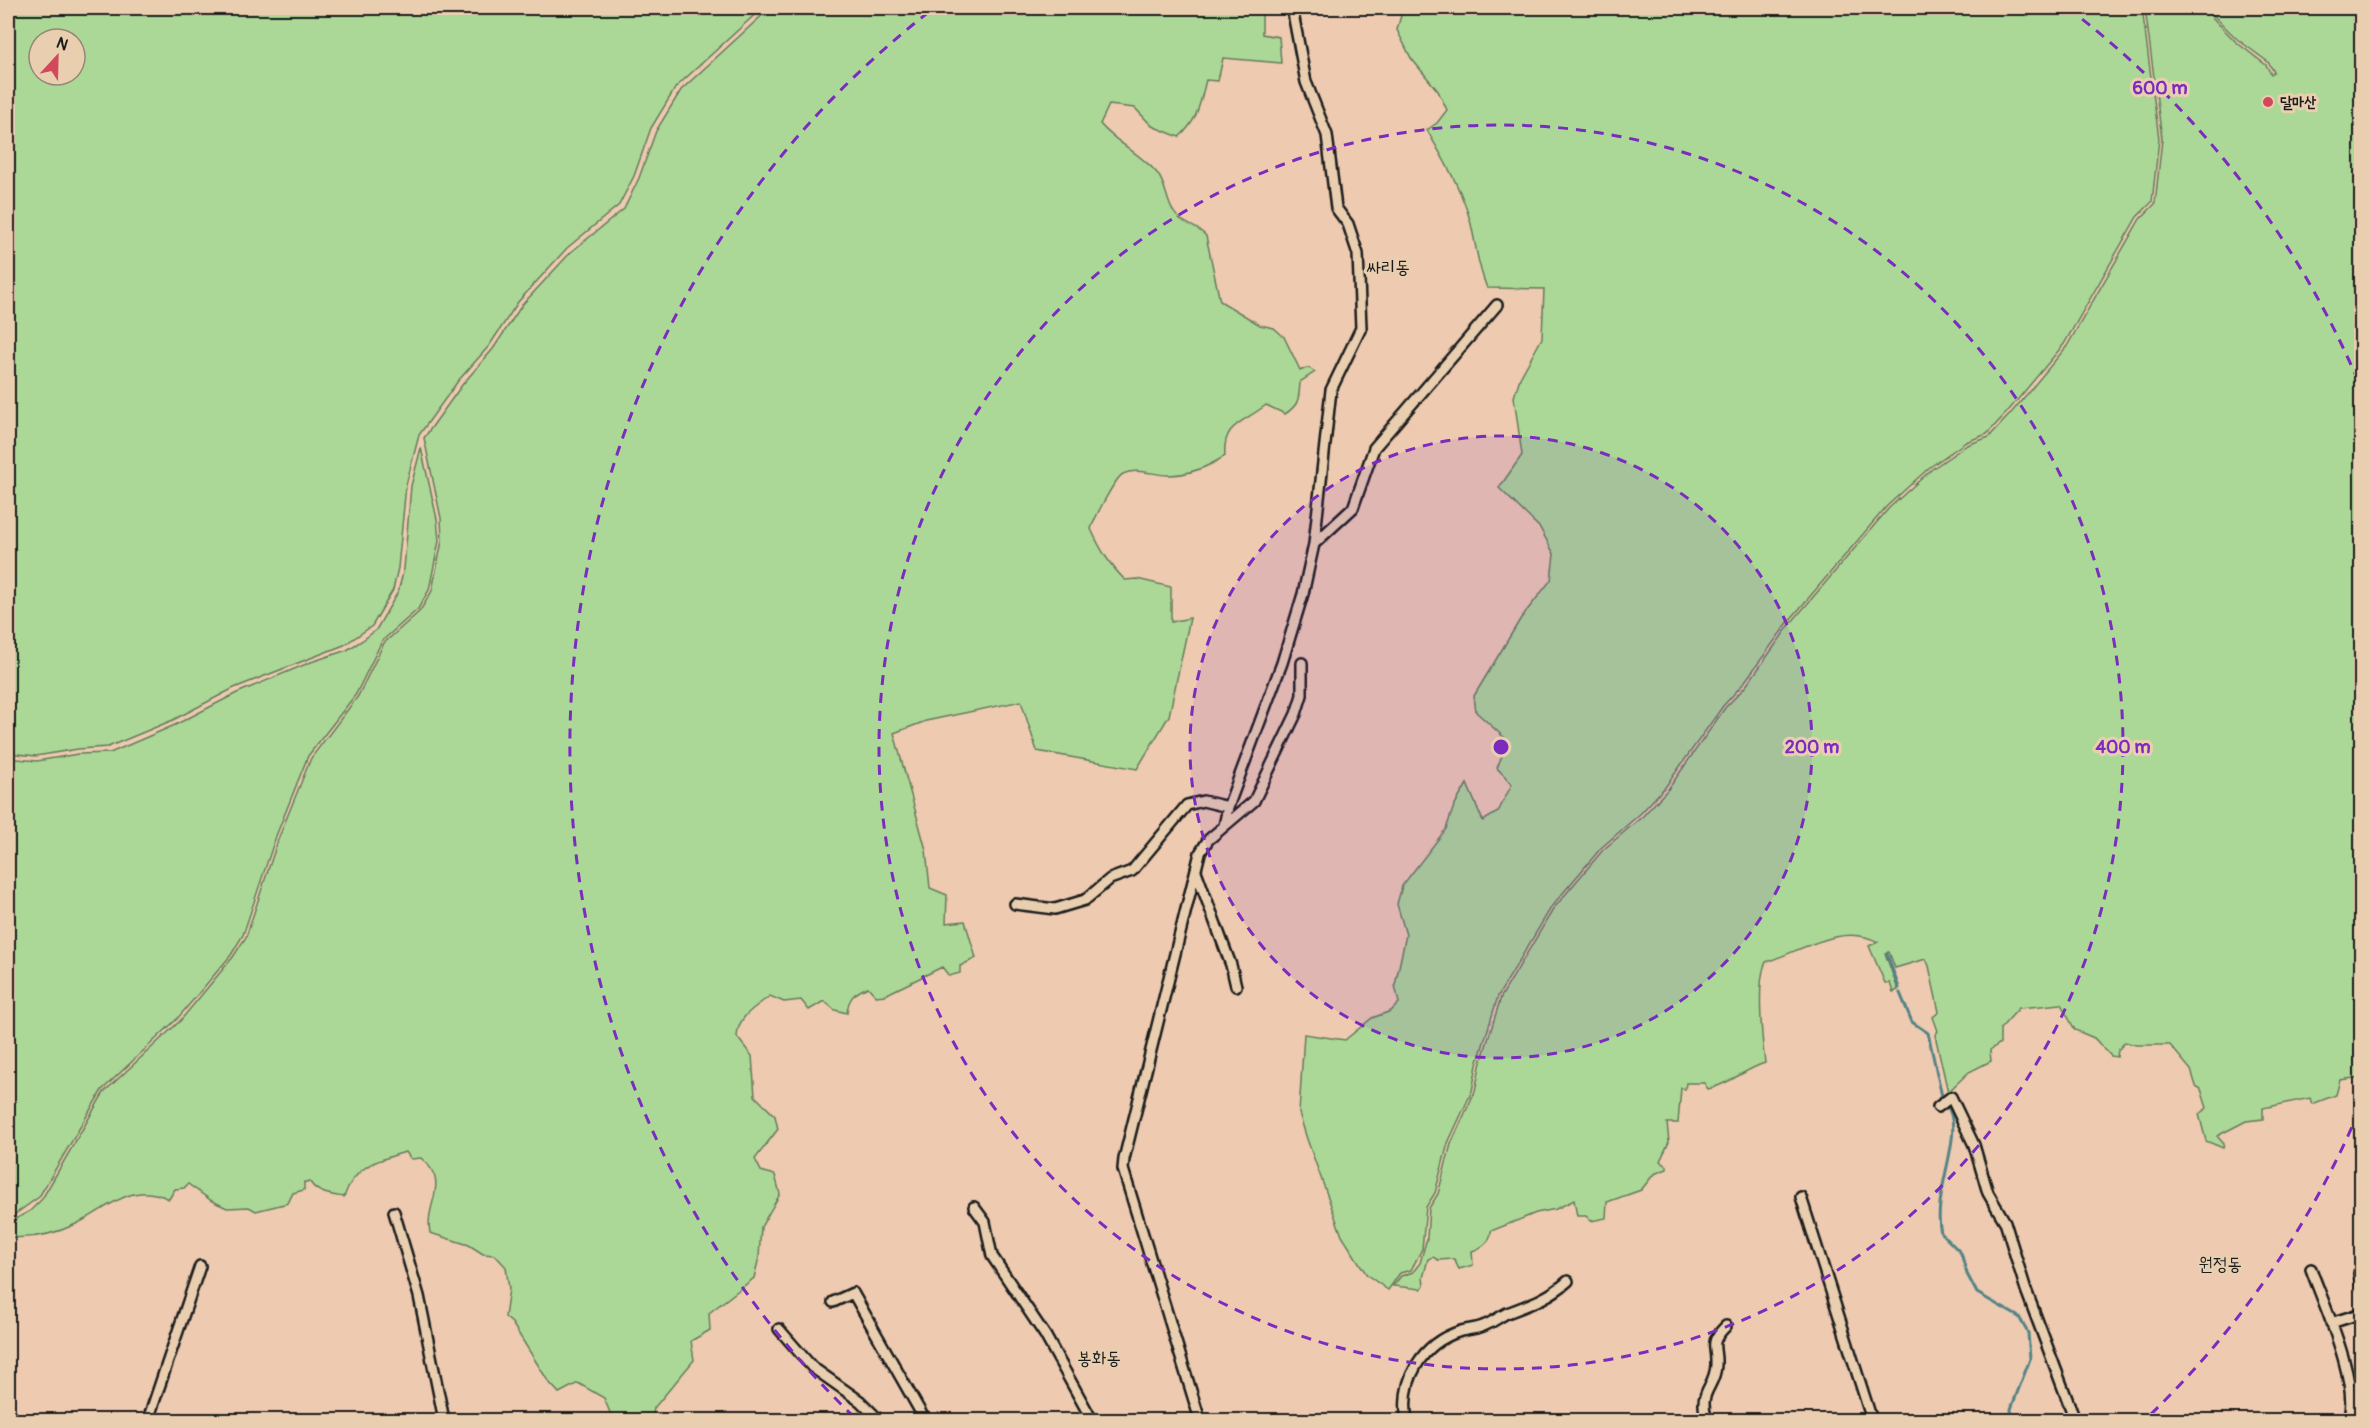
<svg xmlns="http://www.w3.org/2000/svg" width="2369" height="1428" font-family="Pangolin,'Poor Story',sans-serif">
  <rect width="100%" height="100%" fill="#edcab0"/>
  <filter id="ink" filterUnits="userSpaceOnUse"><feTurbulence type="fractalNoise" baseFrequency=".0167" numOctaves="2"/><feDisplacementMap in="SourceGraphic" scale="12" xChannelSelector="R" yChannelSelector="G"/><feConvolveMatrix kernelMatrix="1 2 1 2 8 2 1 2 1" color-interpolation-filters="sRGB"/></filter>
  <g filter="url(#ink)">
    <!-- green -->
    <path fill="#acd897" stroke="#647a5a" stroke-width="1.5" fill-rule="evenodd" d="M8 8H762L676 87 651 128 634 176 619 205 567 248 518 302 489 346 458 381 419 435 406 485 398 568 393 590 372 626 344 645 234 688 173 720 108 747 78 749 36 756 8 753ZM39 39H75V75H39Z
      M770 8H1262V34L1279 37 1281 63 1223 58 1218 81 1206 80C1200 103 1198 121 1179 137L1152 126 1135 108 1109 105 1100 124C1116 143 1140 153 1157 173 1166 184 1166 200 1173 211 1181 225 1197 225 1206 236L1220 301 1260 325 1274 328 1284 337 1300 370 1309 368 1315 372 1300 382C1299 399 1299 405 1285 414L1266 405C1243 423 1222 424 1225 456 1208 467 1189 475 1168 475 1154 475 1136 467 1123 474 1115 478 1094 519 1091 529 1100 549 1109 564 1125 580L1137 579 1171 587V622L1190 618 1169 716 1137 769 1037 751 1021 701 926 721 894 733 926 850 930 888 947 895 946 923 965 921 976 958 960 966V973L949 976 942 967 885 995 876 996 868 987C854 993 848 998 847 1013L835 1010 824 1001 809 1010 801 1000 784 1002 770 996C754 1008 738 1016 737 1037L752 1056 755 1096 775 1116 778 1129 755 1159 761 1171 775 1175 780 1194 761 1227 759 1257 754 1278 709 1313 710 1330 691 1341 694 1360 654 1408 652 1420H613L604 1398 578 1383 559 1393 548 1381 512 1323 505 1317 509 1289 506 1267 495 1255 483 1254 469 1245 430 1233C424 1202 452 1184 421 1158L411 1159 406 1152C377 1160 354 1166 344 1197 332 1195 317 1194 310 1182H304V1190L293 1193 288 1203 256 1211 249 1207 227 1208 212 1201 188 1184 184 1188 175 1189 169 1199C131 1180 108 1209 76 1224 55 1234 30 1239 8 1237V1223L30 1211 42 1199 104 1092 180 1021 233 957 246 937 279 837 311 758 358 696 384 643 420 611 432 591 442 541 441 518 424 438 462 385 493 349 522 305 571 252 624 209 639 178 656 131 681 90Z
      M1403 8H2142L2159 139 2152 202 2137 217 2064 344 2009 410 1987 434 1966 442 1930 467 1887 506 1789 621 1743 684 1723 706 1666 786 1641 813 1601 848 1552 906 1498 996 1477 1065 1472 1091 1448 1143 1435 1193 1426 1207 1422 1249 1411 1270 1400 1273 1388 1290 1367 1275 1342 1236 1307 1139 1299 1113 1304 1034 1345 1040 1372 1018 1391 1011 1399 1003 1395 985 1406 935 1397 904 1402 886 1446 829 1454 806 1467 784 1483 821 1498 812 1512 784 1497 768 1508 741 1476 712 1474 696 1521 618 1551 580 1554 554 1540 528 1499 488 1522 455 1514 397 1520 378 1542 338 1544 289 1487 288C1478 267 1476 246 1471 224 1463 191 1444 160 1427 130L1437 123 1447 110 1438 91 1411 58 1397 30Z
      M2145 8H2203L2236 42 2266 65 2271 74 2274 72 2268 62 2237 39 2206 8H2361V1077L2340 1080 2336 1095 2312 1104 2310 1098 2263 1108V1119L2246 1121 2217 1136 2224 1144 2223 1148 2206 1141 2199 1114 2207 1108 2201 1089 2196 1086 2191 1070 2170 1045H2136L2125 1042 2118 1050 2117 1057 2111 1056 2094 1038 2075 1030 2061 1004 2019 1008 2000 1029V1043L1990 1050 1991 1061 1969 1072 1948 1092 1935 1035 1938 1031 1933 1017 1939 1012 1929 966 1926 959 1895 968 1889 952 1885 953 1898 990 1893 992 1890 983H1885L1869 946 1878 942C1843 922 1801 951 1766 962 1756 981 1762 1040 1765 1063 1745 1069 1728 1085 1708 1089L1704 1083H1686L1685 1089 1681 1088 1678 1123H1667L1669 1142 1660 1161 1667 1166V1169L1654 1174 1641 1190 1607 1202 1606 1218 1591 1221 1586 1216H1577L1574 1200 1556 1209 1536 1213 1491 1231C1491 1242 1481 1248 1472 1251L1473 1265 1459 1269 1454 1259 1438 1260 1433 1257 1428 1259 1423 1278 1424 1285 1421 1289 1393 1286 1401 1276 1413 1272 1420 1263 1427 1238 1429 1208 1438 1194 1451 1144 1475 1091 1480 1066 1501 997 1554 908 1603 850 1643 816 1669 788 1725 708 1746 686 1791 623 1889 508 1932 469 1967 445 1989 437 2012 412 2067 346 2140 219 2155 204 2162 139Z
      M421 448 437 519 439 541 429 590 418 609 382 641 356 694 308 756 276 836 243 935 231 955 177 1019 102 1090 39 1197 8 1219V758L37 761 78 754 110 753 175 725 237 693 311 662 347 650 363 640 376 630 398 592 404 569 411 486Z"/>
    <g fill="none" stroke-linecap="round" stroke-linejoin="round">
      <!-- stream -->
      <path stroke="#538387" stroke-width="3" d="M1887 954 1899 988
        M1900 993 1912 1022 1928 1033 1943 1101
        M1947 1106C1966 1133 1931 1194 1941 1233L1961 1253 1967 1274 1977 1293 2019 1317 2028 1333 2030 1359 2011 1409 2012 1420"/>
      <defs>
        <path id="street" d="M1314 544 1353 508 1374 448 1497 305
          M1224 826 1228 807 1282 663 1303 594 1314 544 1331 390 1361 328 1358 254 1348 224 1336 208 1327 135 1306 82 1292 8
          M1196 871 1231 965 1236 986
          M1015 904 1055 909 1085 900 1110 879 1132 871 1187 805 1203 801 1228 807
          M1938 1107 1951 1097 1974 1145 1988 1193 2005 1222 2026 1290 2075 1420
          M1801 1197 1872 1420
          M974 1207 985 1222 992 1256 1045 1335 1092 1420
          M394 1212 419 1296 444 1420
          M2362 1261 2359 1274 2362 1287
          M2311 1269C2324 1305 2361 1385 2348 1420
          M833 1302 853 1293 925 1420
          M2331 1323 2362 1313
          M779 1329 812 1367 860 1401 879 1420
          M148 1420 200 1266
          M1200 1420 1123 1169 1124 1159 1200 853 1208 840 1254 801 1296 714 1302 695V663
          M1407 1420C1400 1381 1421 1343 1461 1331 1468 1329 1476 1329 1483 1326 1492 1323 1499 1317 1507 1313 1531 1304 1549 1298 1568 1281
          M1707 1420C1697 1390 1715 1389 1716 1365 1717 1345 1708 1344 1726 1326"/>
      </defs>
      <!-- street casing -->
      <use href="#street" stroke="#1c1c1c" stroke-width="14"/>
      <!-- street -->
      <use href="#street" stroke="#e9cfb0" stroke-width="9"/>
    </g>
  </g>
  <!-- distance rings -->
  <circle cx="1501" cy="747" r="311" fill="#7b2cbf" fill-opacity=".12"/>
  <g fill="none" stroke="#7b2cbf" stroke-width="3" stroke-dasharray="10 8">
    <circle cx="1501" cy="747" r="311"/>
    <circle cx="1501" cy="747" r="622"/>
    <path d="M2359 1111A932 932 0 0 1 2148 1417M854 1417A932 932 0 0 1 934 8M2068 8A932 932 0 0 1 2359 383"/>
  </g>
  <!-- markers -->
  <circle fill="#d1495b" stroke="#e9cfb0" stroke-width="2" cx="2268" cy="102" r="6"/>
  <g text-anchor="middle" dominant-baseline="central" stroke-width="6" stroke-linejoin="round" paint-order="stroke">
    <!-- poi labels -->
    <g font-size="15" font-weight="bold" fill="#1c1c1c" stroke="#e9cfb0" text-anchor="start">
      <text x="2280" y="102">달마산</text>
    </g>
    <!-- quarter labels -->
    <g font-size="18" fill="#1c1c1c" stroke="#e9cfb0">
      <text x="1388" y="267">싸리동</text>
      <text x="2220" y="1264">원정동</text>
      <text x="1099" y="1358">봉화동</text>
    </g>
  </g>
  <circle cx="1501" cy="747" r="9" fill="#7b2cbf" stroke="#e9cfb0" stroke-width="3"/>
  <g font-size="18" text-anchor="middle" font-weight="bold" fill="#7b2cbf" stroke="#e9cfb0" stroke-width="6" stroke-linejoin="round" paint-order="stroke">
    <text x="2160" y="94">600 m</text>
    <text x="1812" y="753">200 m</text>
    <text x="2123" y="753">400 m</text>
  </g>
  <!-- margin -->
  <rect width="2369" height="1428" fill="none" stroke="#e9cfb0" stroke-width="30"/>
  <rect x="15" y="15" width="2339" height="1398" fill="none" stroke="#1c1c1c" stroke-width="2" filter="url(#ink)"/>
  <!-- north arrow -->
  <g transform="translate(57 57) rotate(22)"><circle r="28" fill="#e9cfb0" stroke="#978775" stroke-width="1.5"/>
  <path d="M0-4.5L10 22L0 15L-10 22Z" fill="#d1495b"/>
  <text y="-9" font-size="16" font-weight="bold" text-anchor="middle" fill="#1c1c1c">N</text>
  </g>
</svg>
